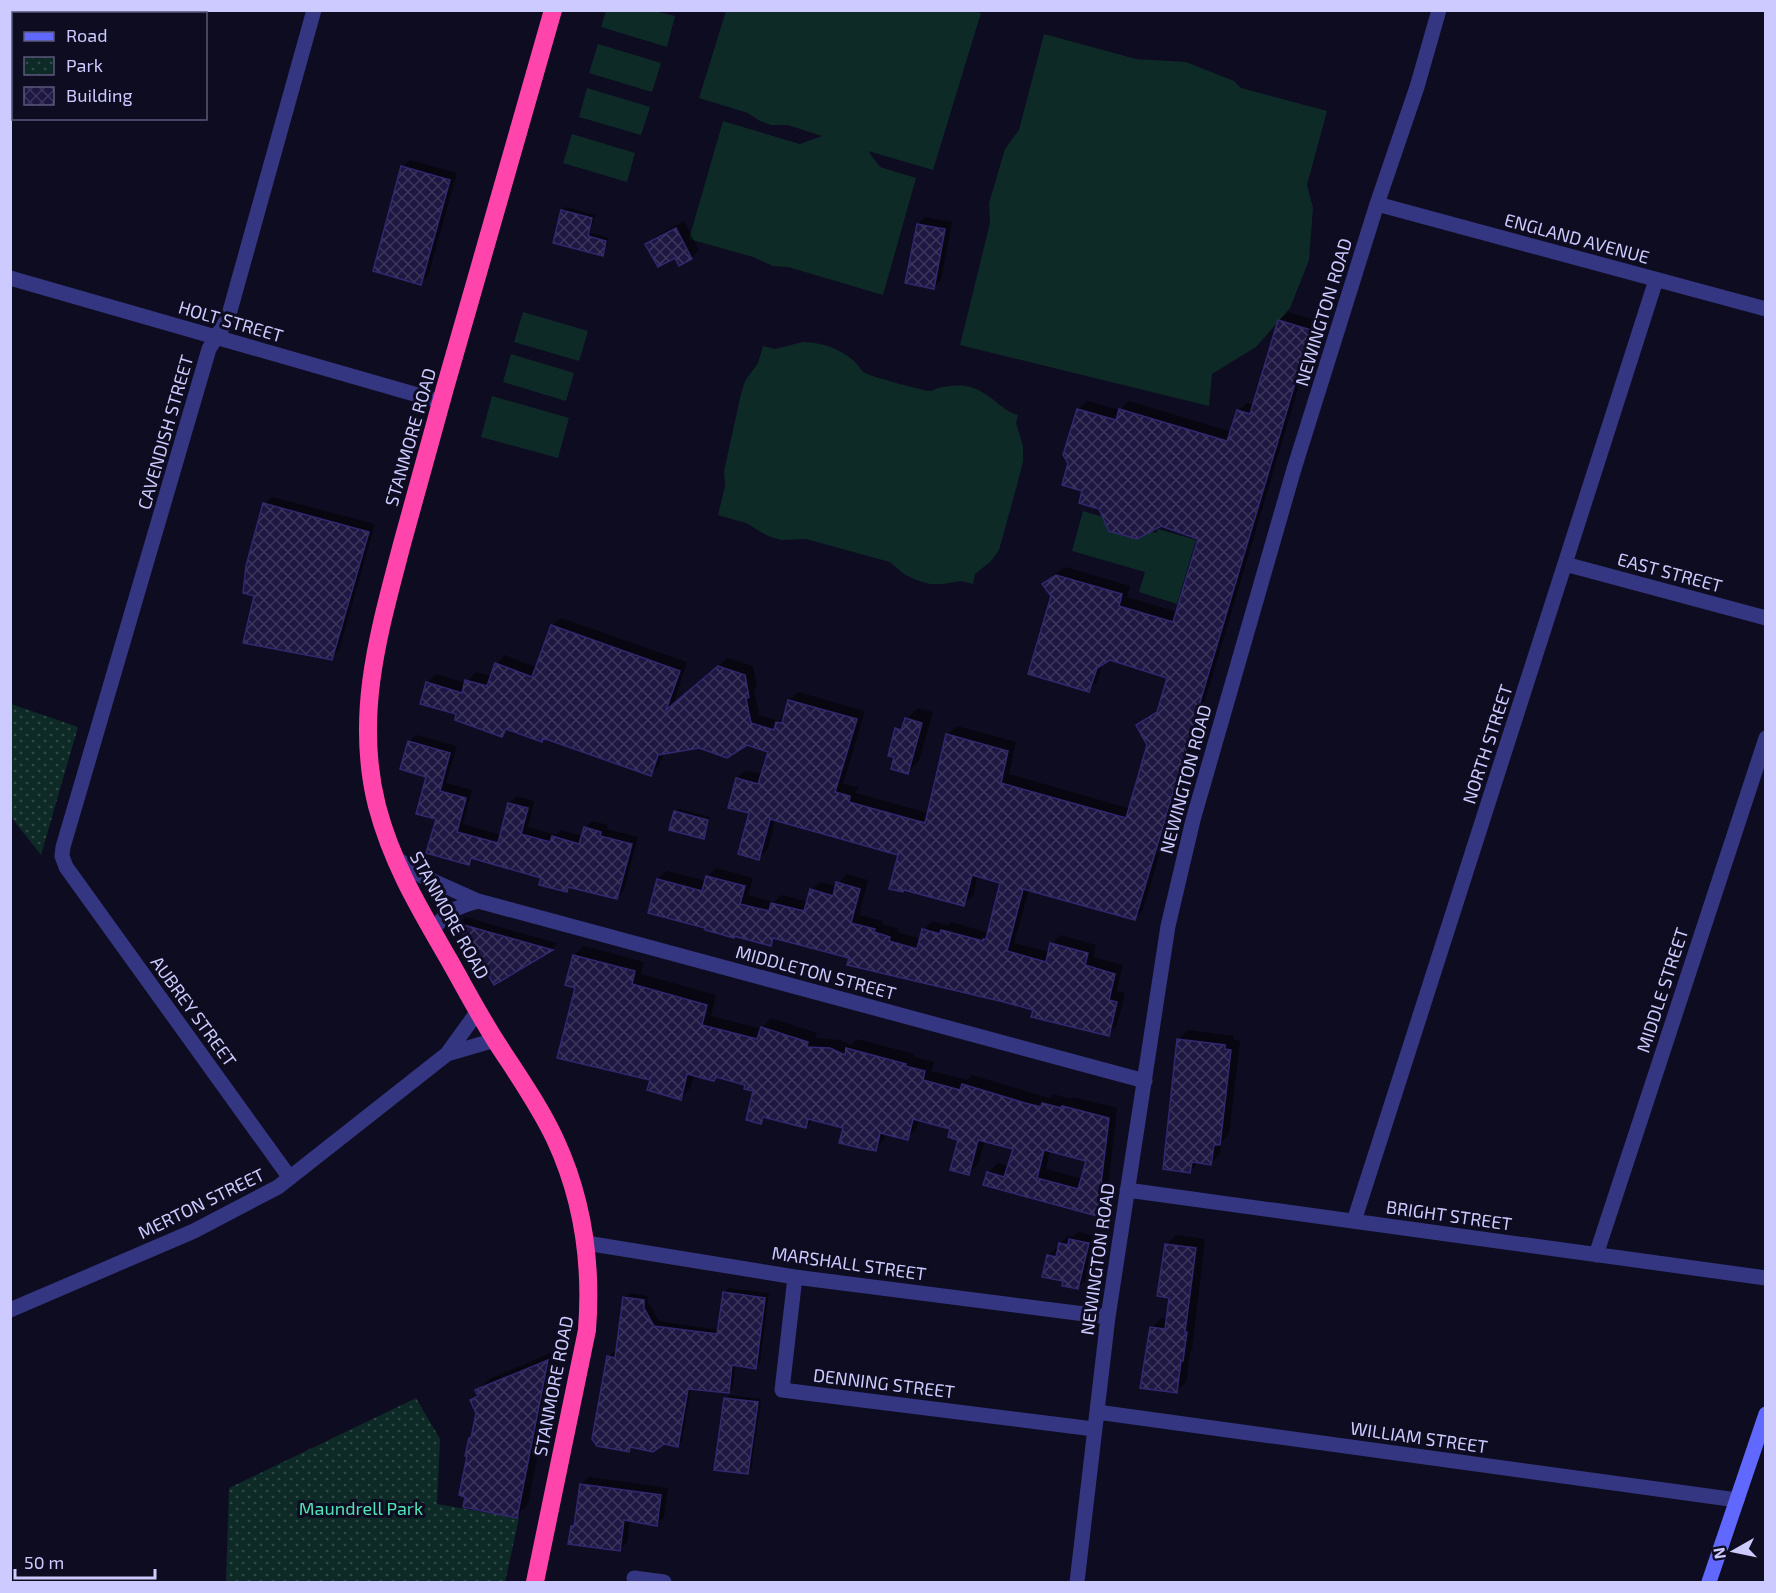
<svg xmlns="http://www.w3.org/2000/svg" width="1776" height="1593" font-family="'Exo 2',sans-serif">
  <defs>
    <pattern id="park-dots" width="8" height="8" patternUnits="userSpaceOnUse" patternTransform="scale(1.5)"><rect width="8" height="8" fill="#0e2a27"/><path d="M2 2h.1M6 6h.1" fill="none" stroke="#304847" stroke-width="1.8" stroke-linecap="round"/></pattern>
    <pattern id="building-cross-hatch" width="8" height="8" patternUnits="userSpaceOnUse" patternTransform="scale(1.5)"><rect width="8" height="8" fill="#1d1742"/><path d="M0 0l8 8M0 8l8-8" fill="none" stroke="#3d375e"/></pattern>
  </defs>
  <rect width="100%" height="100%" fill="#0e0c20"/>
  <!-- grass -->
  <path fill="#0e2a27" d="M606 11H655L675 16 667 47 601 27Z
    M973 11 981 13 933 170 868 151 880 167 916 178 883 295 788 267 773 266 753 257 689 239 723 121 800 144 822 136 788 125H771L760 121 748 113 699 98 726 11Z
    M1044 34 1136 59 1186 62 1234 81 1241 88 1327 111 1307 185 1313 208 1309 260 1290 308 1256 347 1212 374 1209 406 960 345 990 223 989 203 1005 149 1019 130Z
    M598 44 661 63 652 92 589 73Z
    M587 88 650 107 641 135 579 117Z
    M572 134 635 153 627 182 563 163Z
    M523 312 588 331 579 361 514 342Z
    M803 342C823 343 839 348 854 361 859 365 861 372 867 374 874 377 924 391 930 391 933 391 935 389 938 388 947 386 957 385 966 386 991 391 999 410 1018 415L1016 423 1023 446V461L1020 474 999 550 991 561 975 574 973 584 961 581 943 584H930L916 580 904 574 890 562 806 539 781 540 768 536 746 523 718 515 725 486 724 471 741 394 745 381 758 363 763 346 775 349Z
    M511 354 574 373 566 401 503 382Z
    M492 396 569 418 558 458 481 437Z
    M1083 511 1156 533 1158 529 1196 540 1177 604 1139 592 1145 572 1072 551Z"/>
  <!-- park -->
  <path fill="url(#park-dots)" d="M11 704 78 727 41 855 11 817Z
    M416 1398 440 1439 437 1504 519 1518 505 1582H226L229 1488Z"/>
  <!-- shadow -->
  <path fill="#0007" fill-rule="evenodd" d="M410 160 457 173 428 276 420 283 403 167Z
    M566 207 595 215 590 233 609 238 605 251 602 255 563 210Z
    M925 217 952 222 941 280 934 287 918 225Z
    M684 221 699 250 691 258 679 264 675 256 647 244 655 237Z
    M1288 312 1318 321 1143 910 1135 918 1029 889 1014 943 1050 952 1052 944 1060 935 1096 945 1093 957 1123 965 1116 991 1125 993 1117 1025 1108 1034 1035 1009 777 938 771 944 658 879 667 871 706 881 707 877 716 868 753 878 748 895 774 902 782 895 808 902 811 890 820 882 837 886 846 874 868 880 859 915 883 921 882 924 898 928 897 932 921 939 924 930 932 921 948 925 951 922 989 933 1002 882 978 875 973 896 964 904 900 854 775 819 768 849 759 858 751 812 737 778 746 770 763 775 769 751 747 743 700 746 664 753 659 766 651 774 545 737 541 741 509 729 502 735 458 713 427 683 436 674 466 683 475 672 492 676 497 664 505 655 538 668 552 626 561 618 687 662 673 705 728 658 753 666 757 687 754 689 759 715 779 721 786 715 789 701 798 692 865 711 843 784 858 787 856 793 928 813 948 734 957 726 1016 742 1009 774 1131 809 1149 745 1138 725 1146 717 1160 708 1169 677 1109 659 1103 662 1097 682 1088 690 1053 596 1044 584 1053 575 1066 567 1130 586 1127 597 1177 612 1199 538 1100 508 1084 490 1078 410 1087 401 1120 410 1129 401 1232 432 1238 411 1247 403 1254 405 1279 320Z
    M272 497 375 524 339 650 332 658 256 595 264 504Z
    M918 708 933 712 919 761 908 773 896 756 897 729Z
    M416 735 457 746 446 783 472 790 463 824 501 835 509 803 517 796 534 801 528 827 556 835 560 830 583 836 585 828 592 821 608 825 607 829 638 837 624 890 617 898 571 886 566 891 542 877 475 857 468 864 438 818 428 776 409 742Z
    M679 809 710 817 706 834 703 837 676 812Z
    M466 917 517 932 557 943 552 949 495 983 459 924Z
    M584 946 644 962 641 974 716 995 711 1016 761 1029 771 1018 817 1033 815 1038 840 1040 851 1045 857 1039 914 1054V1057L934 1062 931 1071 968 1080 972 1075 1035 1094 1050 1098 1053 1094 1070 1099 1073 1097 1117 1108 1106 1205 1097 1214 988 1173 998 1163 1009 1166 1015 1148 985 1140 978 1164 969 1173 960 1139 952 1128 919 1119 916 1129 907 1138 886 1133 884 1140 875 1149 845 1127 814 1119 806 1127 767 1116 761 1123 755 1090 747 1084 718 1076 714 1080 694 1074 690 1088 681 1098 577 987 574 955ZM1050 1150 1088 1160 1083 1179 1046 1169Z
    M1188 1030 1234 1036V1040L1240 1041 1229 1134 1222 1141 1220 1154 1211 1163 1199 1162 1190 1171 1179 1039Z
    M1078 1232 1095 1236 1085 1280 1078 1288 1065 1280 1048 1256 1056 1248 1059 1249 1060 1244 1068 1236 1073 1237Z
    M1176 1235 1205 1239 1192 1350 1190 1352 1186 1382 1176 1392 1152 1328 1161 1318 1168 1319 1171 1297 1166 1245Z
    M729 1288 769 1293 760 1362 755 1367 735 1364 733 1387 728 1392 691 1387 682 1441 677 1445 663 1443 633 1446 628 1450 608 1357 613 1352 617 1353 624 1298 629 1293 648 1296V1302L659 1321 719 1330 724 1293Z
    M558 1350 528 1504 516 1516 470 1439 473 1436 477 1413 472 1400 478 1394 477 1391 489 1379Z
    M729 1395 761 1399 751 1469 748 1473 726 1398Z
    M589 1477 668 1488 664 1517 656 1524 630 1520 627 1542 620 1549 573 1527 576 1524 581 1484Z"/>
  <!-- building -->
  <path fill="url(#building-cross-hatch)" stroke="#31286f" stroke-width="1.5" fill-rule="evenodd" d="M401 166 450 180 421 285 373 271Z
    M561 210 592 218 588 236 606 241 603 256 553 243Z
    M917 224 945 229 934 289 905 283Z
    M676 228 692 259 679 266 675 258 658 267 645 244Z
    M1278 320 1311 330 1135 920 1023 889 1007 951 1046 962 1050 943 1088 953 1085 965 1115 974 1109 1000 1117 1002 1109 1036 1031 1017 1033 1010 1004 1002 847 965 849 958 819 950 773 938 771 946 734 936V938L705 930V928L648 913 657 879 702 891 706 876 745 886 740 904 769 911 771 903 804 911 810 889 833 896 836 882 860 889 851 923 875 929 874 932 890 937 889 941 917 949 922 929 940 934 941 930 983 941V939H986L1000 883 972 875 964 906 904 890 903 892 889 889 898 855 770 819 759 860 738 854 749 813 728 808 736 778 758 784 768 752 747 745 727 758 699 748 658 755 651 776 543 738 542 742 506 729 502 737 455 720 456 714 420 704 426 682 462 693 465 680 487 686 495 663 532 677 551 625 680 671 666 710 718 666 745 675 749 697 746 699 751 723 774 730 776 722 782 723 788 700 857 719 835 792 850 796 849 802 925 823 946 734 1008 751 1001 783 1126 818 1147 745 1136 725 1157 712 1167 678 1110 660 1097 668 1089 692 1028 674 1051 596 1042 584 1056 575 1122 594 1119 606 1173 622 1198 539 1161 526 1137 539 1109 531 1099 509 1079 503 1082 491 1062 485 1068 463 1063 455 1077 409 1116 420 1119 409 1227 441 1237 410 1250 414Z
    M263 503 369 532 332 660 243 643 254 596 243 593 246 566Z
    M905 718 922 723 908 774 891 769 894 757 888 756 895 728 901 730Z
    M408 741 450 753 440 791 466 798 457 832 498 843 508 803 528 808 521 834 550 842 552 836 579 844 584 827 601 832 600 836 632 844 617 899 568 887 567 892 539 885 541 878 471 858 469 865 426 853 436 819 416 814 426 777 400 769Z
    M674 811 708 820 704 839 669 830Z
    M457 923 510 938 553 950 494 985Z
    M573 955 635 971 632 984 707 1005 702 1025 757 1039 761 1027 808 1042 807 1047 830 1048 845 1055 846 1048 906 1064 905 1066 925 1071 923 1080 960 1090 962 1084 1025 1103 1041 1107 1042 1103 1061 1108 1062 1106 1109 1118 1097 1216 983 1185 987 1172 1004 1177 1013 1149 978 1140 969 1175 950 1170 958 1140 948 1137 950 1129 913 1119 908 1140 880 1133 876 1151 860 1148 839 1143 843 1128 808 1119 806 1128 763 1117 761 1124 746 1120 753 1091 744 1089 745 1085 716 1077 714 1081 687 1074 681 1100 647 1090 650 1080 557 1058 575 988 565 985ZM1044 1150 1086 1161 1078 1189 1037 1178Z
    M1177 1039 1225 1045V1049L1231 1050 1220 1145H1214L1211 1165 1192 1162 1190 1173 1163 1169Z
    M1069 1239 1089 1243 1078 1289 1062 1286 1063 1281 1042 1277 1047 1255 1056 1257 1059 1243 1068 1245Z
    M1165 1244 1196 1248 1185 1332H1187L1185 1346 1183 1361H1181L1177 1393 1140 1388 1150 1327 1165 1329 1169 1298 1157 1296Z
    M723 1292 765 1298 756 1369 732 1365 729 1393 688 1389 678 1447 664 1444 653 1452 630 1447 629 1452 597 1446 592 1439 607 1356 615 1358 623 1297 644 1300V1308L654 1326 717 1334Z
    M548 1360 517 1518 463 1507 465 1497 459 1495 467 1456H465L469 1438H471L476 1413 470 1400 478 1396 475 1390Z
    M724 1398 758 1402 748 1474 714 1470Z
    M580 1484 661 1495 657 1526 624 1520 620 1551 568 1544 571 1526H574Z"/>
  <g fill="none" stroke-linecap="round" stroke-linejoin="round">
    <!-- street -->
    <path stroke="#343681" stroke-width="15" d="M1377 204 1766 309
      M10 278 442 402
      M1565 564 1766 618
      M393 856 422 876 478 901 1145 1081
      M432 930C449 911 453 908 478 901
      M447 1054 495 1040
      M290 1178 66 867 62 856 63 847 209 349 228 318 314 10
      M1127 1190 1766 1278
      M1354 1221 1656 280
      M586 1243 795 1277 1108 1317
      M1596 1255 1766 738
      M795 1277 782 1390 1094 1429
      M10 1310 194 1231 278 1187 447 1054 478 1011
      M1097 1412 1737 1500
      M634 1578 664 1582
      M1077 1582 1108 1317 1168 926 1193 820 1294 469 1377 204 1417 87 1439 10"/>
    <!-- secondary -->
    <path stroke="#6168ff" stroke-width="15" d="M1709 1582 1766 1414"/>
    <!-- highway -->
    <path stroke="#ff45ab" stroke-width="18" d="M535 1582 587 1330C592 1265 583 1199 555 1139 539 1105 517 1074 497 1043 479 1015 464 986 448 958 419 908 392 863 377 806 354 715 379 632 402 544 416 492 431 440 445 388 481 262 517 137 553 10"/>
  </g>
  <g text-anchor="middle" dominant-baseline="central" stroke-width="6" stroke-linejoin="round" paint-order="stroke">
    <!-- street labels -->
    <g font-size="18" fill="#cdcaff" stroke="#0e0c20">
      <text transform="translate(1577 238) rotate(15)">ENGLAND AVENUE</text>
      <text transform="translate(1323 312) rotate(-73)">NEWINGTON ROAD</text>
      <text transform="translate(231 321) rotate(16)">HOLT STREET</text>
      <text transform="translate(165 432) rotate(-74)">CAVENDISH STREET</text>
      <text transform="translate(410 437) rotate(-74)">STANMORE ROAD</text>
      <text transform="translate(1670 572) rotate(15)">EAST STREET</text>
      <text transform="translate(1487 744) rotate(-72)">NORTH STREET</text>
      <text transform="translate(1185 779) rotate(-75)">NEWINGTON ROAD</text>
      <text transform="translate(450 915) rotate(61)">STANMORE ROAD</text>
      <text transform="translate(816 972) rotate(15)">MIDDLETON STREET</text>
      <text transform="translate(1662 990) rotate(-72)">MIDDLE STREET</text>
      <text transform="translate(194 1011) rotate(54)">AUBREY STREET</text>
      <text transform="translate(201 1203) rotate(-26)">MERTON STREET</text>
      <text transform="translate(1449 1215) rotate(8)">BRIGHT STREET</text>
      <text transform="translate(1097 1259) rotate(-82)">NEWINGTON ROAD</text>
      <text transform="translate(849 1263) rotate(8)">MARSHALL STREET</text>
      <text transform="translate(884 1383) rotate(7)">DENNING STREET</text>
      <text transform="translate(553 1386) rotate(-79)">STANMORE ROAD</text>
      <text transform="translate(1419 1437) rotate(8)">WILLIAM STREET</text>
    </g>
    <!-- park labels -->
    <g font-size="18" fill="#51e4b6" stroke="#0e0c20">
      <text x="361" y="1508">Maundrell Park</text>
    </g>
  </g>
  <!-- border -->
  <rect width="1776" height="1593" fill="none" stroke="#cdcaff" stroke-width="24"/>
  <!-- legend -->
  <rect x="12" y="12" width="195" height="108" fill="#0e0c20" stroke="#5a5879" stroke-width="1.5"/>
  <rect x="24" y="32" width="30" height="9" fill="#6168ff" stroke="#5a5879" stroke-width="1.5"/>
  <text x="66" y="42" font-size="18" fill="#cdcaff">Road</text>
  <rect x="24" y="57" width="30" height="18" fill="url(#park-dots)" stroke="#5a5879" stroke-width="1.5"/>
  <text x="66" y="72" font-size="18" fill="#cdcaff">Park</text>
  <rect x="24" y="87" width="30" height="18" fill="url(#building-cross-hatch)" stroke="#5a5879" stroke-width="1.5"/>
  <text x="66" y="102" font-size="18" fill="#cdcaff">Building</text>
  <!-- north arrow -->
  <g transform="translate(1734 1551) rotate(261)" stroke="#0e0c20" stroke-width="4.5" paint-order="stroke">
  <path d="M0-4.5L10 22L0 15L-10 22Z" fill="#cdcaff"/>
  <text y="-9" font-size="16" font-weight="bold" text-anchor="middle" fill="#cdcaff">N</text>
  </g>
  <!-- scale -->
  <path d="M15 1569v9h140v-9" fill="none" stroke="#cdcaff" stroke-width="3"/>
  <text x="24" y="1569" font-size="18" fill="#cdcaff" stroke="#0e0c20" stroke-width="4.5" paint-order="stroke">50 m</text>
</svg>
